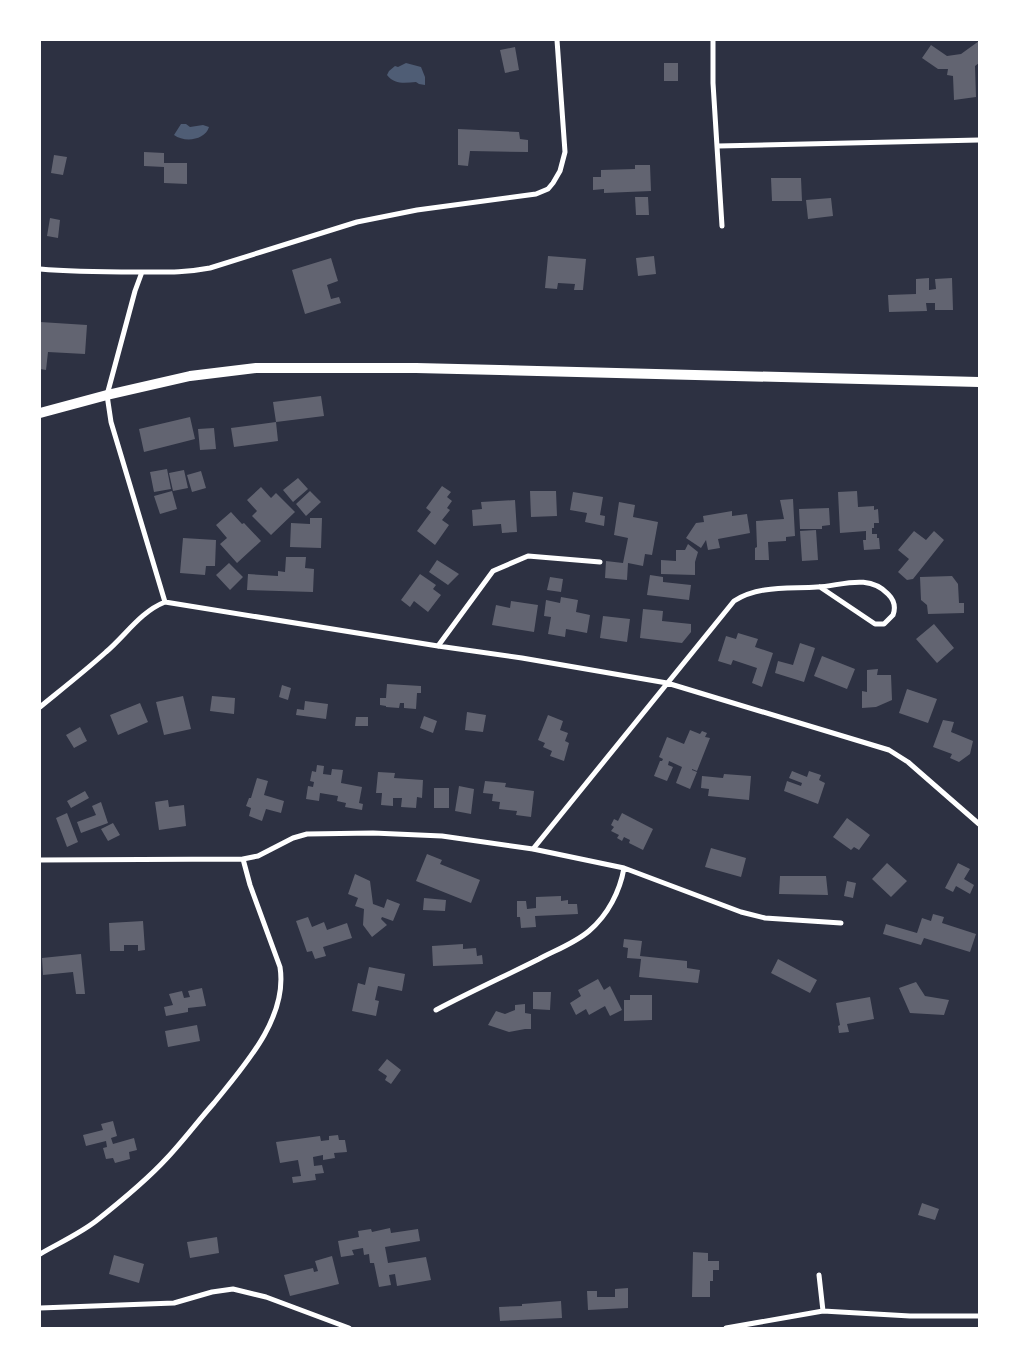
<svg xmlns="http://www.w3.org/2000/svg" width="1019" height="1368" font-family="Roboto,sans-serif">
  <rect width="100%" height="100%" fill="#2d3142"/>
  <!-- water -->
  <path fill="#4f5d75" d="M406 63 421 67 425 77V85L419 84 416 82C405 83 395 85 387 75L389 71 395 66 398 67Z
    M181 124H186L190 127 203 125 209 127C205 140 185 143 174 135Z"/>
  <!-- building -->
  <path fill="#626471" d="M979 41V63L975 66 976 97 954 100 953 76 947 75 948 69H938L922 58 931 45 947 56 961 54Z
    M515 47 519 70 505 73 500 50Z
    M664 63H678V81H664Z
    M458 129 519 132 520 139 528 140V152L470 151 468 166 458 165Z
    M144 152 164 153V163H187V184L164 183V167L144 166Z
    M54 155 67 157 63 175 51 173Z
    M635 165H650L651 191 604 193V189L593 190V177H601V170L635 169Z
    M771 178H801L802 201H772Z
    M635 197H648L649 215H636Z
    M831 198 833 216 808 219 806 200Z
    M50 218 60 220 58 238 47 236Z
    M548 256 586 259 583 290H574L575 284 558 283 557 289 545 288Z
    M654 256 656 274 638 276 636 258Z
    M331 258 338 281 327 285 331 299 339 297 341 303 305 314 292 270Z
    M929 278V290L936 289 935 279 952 278 953 310H935V303H926L927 311 889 312 888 295 916 294V279Z
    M40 322 87 325 85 354 48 352 46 370 40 369Z
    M321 396 324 416 276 422 273 402Z
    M190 417 195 439 144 452 139 429Z
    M276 422 278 441 234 447 231 428Z
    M214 428 216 449 200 450 198 429Z
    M167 469 171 489 154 492 150 472Z
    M184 470 188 488 173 491 169 473Z
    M201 471 206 488 192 492 187 475Z
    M298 478 308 489 293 502 283 490Z
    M442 486 451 492 447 497 452 501 447 508 450 510 442 520 449 525 435 545 417 531 431 512 426 508Z
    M261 487 271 498 276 493 295 512 271 535 252 516 257 511 247 500Z
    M172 491 177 509 160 514 154 496Z
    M310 491 321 502 306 516 296 504Z
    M530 491H556L557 516 531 517Z
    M857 491 858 507 874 506V510L878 509 879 523H874V528H872V534H877V538H879L880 549 864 550 863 540H866V531L840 533 838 492Z
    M573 492 603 497 600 515 605 516 604 526 585 522 587 513 570 510Z
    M793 499 795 536 786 537V541L768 542 769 560H755V548L757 547 756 521 784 519 780 500Z
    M515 500 517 532 502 533 501 524 473 526 472 510 482 509 481 502Z
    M619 502 635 505 633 517 658 522 652 555 645 554 643 566 628 563 627 580 605 578 606 561 623 563 628 538 614 535Z
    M829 508 830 525 822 526V529H800L799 509Z
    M732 511V516L747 514 750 533 718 539 720 548 708 550 706 540 701 548 686 538 696 523 704 522 703 516Z
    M231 512 242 524 244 523 261 541 237 563 220 544 227 538 216 525Z
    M310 518H322L321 548 290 547 291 523 310 524Z
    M816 530 818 560 802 561 800 531Z
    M914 531 926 540 934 531 944 540 913 579 907 580 898 572 909 559 898 550Z
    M183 538 216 540 215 566H206L205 575 180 573Z
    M688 544 698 552 695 562V575L661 574V560L676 561V550H685Z
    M286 557H306L305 568 314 569 313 592 247 590 248 574 278 576V571L285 572Z
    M437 560 459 574 448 585 429 572Z
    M229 563 243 577 230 590 216 575Z
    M420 574 436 585 433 589 441 595 428 612 414 601 410 607 401 600Z
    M650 575 663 577V582L691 585 689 600 647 595Z
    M952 576 958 584 959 603H964V613L928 614 927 605 921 600 920 577Z
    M550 577 563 579 561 592 547 590Z
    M561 597 578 600 576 612 590 615 587 633 566 629 565 637 548 634 551 617 544 616 546 600 560 603Z
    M511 601 538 605 534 632 492 625 496 605 510 608Z
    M643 609 663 611 662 621 691 624V632L682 643 640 638Z
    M603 616 630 619 627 642 600 638Z
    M934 624 954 648 937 663 916 639Z
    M738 633 758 639 755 647 773 653 762 687 752 683 757 668 733 660 731 665 718 661 726 636 736 639Z
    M800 643 815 648 804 682 775 673 778 661 793 665Z
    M822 656 855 669 847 689 814 676Z
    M878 669 877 675H891L892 700 876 707 862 708V691L867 692V670Z
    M387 684 421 686V693H417L416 709 404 708V703H400L399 708 386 707V706L380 705V698H386Z
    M282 685 291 688 288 700 279 697Z
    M907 689 937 699 928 723 899 713Z
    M183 696 191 729 164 735 156 702Z
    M212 696 235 698 234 714 210 711Z
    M305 701 328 704 326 719 296 715 297 709 304 710Z
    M140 703 148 722 118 735 110 715Z
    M467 712 486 715 483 732 465 730Z
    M548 715 563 721 560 730 568 733 565 741 569 743 564 761 550 756 552 751 543 747 545 743 538 740Z
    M424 716 437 721 433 733 420 728Z
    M356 717H368V726H355Z
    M943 720 954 722 951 732 973 741 970 754 959 762 950 758 952 754 933 747Z
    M80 727 87 741 74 748 66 735Z
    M690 730 700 734 702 731 707 733 705 737 710 738 697 771 692 769V770L697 772 690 789 676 783 682 767 669 761 668 765 673 767 667 781 654 776 660 761H662L663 759 659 757 667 737 684 744Z
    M317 765 324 766 323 774 331 775 332 769 343 770 341 783 362 787 359 803 363 804 362 810 345 807 346 803 337 801 338 796 320 793 319 801 306 799 308 786 313 787 314 782 310 781 312 771 316 772Z
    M792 771 807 777 809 771 821 775 819 780 825 783 818 804 784 791 787 781 801 786 802 783 789 778Z
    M378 772 395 773 394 778 423 780 422 798 417 797 416 808 401 807 402 798H393V806L381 805 382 793H376Z
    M724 774 751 776 749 800 708 796 709 789 701 788 702 776 723 778Z
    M257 778 268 781 264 795 284 801 281 813 266 809 262 821 249 816 251 808 246 806 249 798H251Z
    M485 781 506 783 505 787 534 791 531 817 516 815 517 811 499 809 500 802 492 801 493 794 483 793Z
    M459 786 474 789 471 814 455 811Z
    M434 788H449V808H434Z
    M85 791 89 798 71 808 67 801Z
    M168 800 169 807 184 805 186 826 159 830 155 802Z
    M101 802 108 823 81 833 77 822 96 815 92 806Z
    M67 813 78 842 67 847 56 818Z
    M622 813 653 829 643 850 629 843 630 840 624 837 622 841 617 838 619 835 611 831 614 827 611 825 614 819 618 821Z
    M847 818 870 835 859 850 854 847 851 850 833 837Z
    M113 823 120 835 108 841 101 829Z
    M711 848 746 858 741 877 705 867Z
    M427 854 442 860 440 864 480 880 471 903 416 881Z
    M887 863 907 881 891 897 872 879Z
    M958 863 970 869 964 879 974 885 970 894 956 886 953 892 945 888Z
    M355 874 370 881 373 904 384 908 387 899 400 904 393 921 382 917 381 919 387 925 372 937 363 925 364 909 355 906 358 898 348 894Z
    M780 876H826L828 895 779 894Z
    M847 881 856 883 853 898 844 896Z
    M561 896V901L568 900V904H577L578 914 535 916 536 927 521 928 520 917H517V901H526L527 909 536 908V897Z
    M424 898 446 900 445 911 423 910Z
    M933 914 944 917 942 923 976 934 970 952 924 938 921 945 883 934 886 924 917 933 922 918 931 921Z
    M308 917 312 927 324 922 327 930 347 923 352 938 323 947 326 956 315 959 312 951 307 952 296 921Z
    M143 921 145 950 138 951V945H124V951H110L109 923Z
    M624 939 642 941 640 956 687 961V968L700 970 698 983 639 977 641 959 627 958 628 948 623 947Z
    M463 944V949L476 948 477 956 482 955 483 964 433 966 432 946Z
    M81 954 85 994H76L73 972 43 975 42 958Z
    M778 959 817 980 810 993 771 973Z
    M369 967 405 974 402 991 378 986 375 1000 379 1001 376 1016 352 1011 358 983 365 985Z
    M598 979 604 990 610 986 622 1010 610 1016 605 1006 589 1015 586 1009 576 1015 570 1003 581 996 578 990Z
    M916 982 925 996 949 1000 944 1015 910 1013 899 988Z
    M202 988 206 1006 188 1008V1012L166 1016 164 1007 173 1005 169 994 182 991 184 998 190 997 188 991Z
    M533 992H551L550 1010 533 1009Z
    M630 995H652V1020L624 1021V1000H630Z
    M870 997 874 1019 847 1024 849 1032 839 1033 838 1026 840 1025 836 1003Z
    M525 1004V1013L531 1014V1029H525L509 1032 488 1025 496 1011 505 1014 515 1010V1005Z
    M197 1025 200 1041 168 1047 165 1031Z
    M387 1059 401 1070 391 1084 385 1080 387 1076 378 1070Z
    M113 1121 117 1136 111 1138 113 1144 134 1138 137 1150 129 1152 130 1159 115 1163 113 1158 106 1159 103 1148 107 1147 106 1141 86 1146 83 1135 103 1130 101 1124Z
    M338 1135 339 1140H345L347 1152 334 1153 335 1158 323 1160V1155L313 1157 314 1166 322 1165 324 1173 315 1174 316 1180 293 1183 292 1177 301 1176 298 1160 280 1163 276 1142 320 1136 321 1141 329 1140V1136Z
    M922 1203 939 1209 935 1220 918 1215Z
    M390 1228 391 1233 418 1229 420 1241 385 1247 388 1263 426 1257 431 1280 397 1286 395 1274 389 1275 391 1285 379 1287 374 1263H370L369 1254 364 1255 363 1248 352 1250 354 1255 341 1257 338 1241 359 1237 358 1231 371 1229 372 1232Z
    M217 1237 219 1253 190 1258 187 1242Z
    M693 1252 708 1253V1261H719V1270H713V1281H710V1297H692Z
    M114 1255 144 1264 139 1283 109 1274Z
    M332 1256 339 1284 290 1296 284 1275 313 1268 314 1272 318 1271 315 1261Z
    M628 1288V1308L588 1310 587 1291H597V1297H615V1289Z
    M561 1301 562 1318 500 1321 499 1307 522 1306V1304Z"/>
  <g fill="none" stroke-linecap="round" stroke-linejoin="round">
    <!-- minor -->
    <path stroke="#fff" stroke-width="5" d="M713 40V83L722 226
      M718 146 979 140
      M40 269C72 272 105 272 137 272 163 272 184 273 210 268L357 222 417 210 536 194 548 189 553 183 560 171 565 152 557 40
      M165 602 438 646 522 658 667 683 889 750 908 762 979 824
      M438 646 493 571 528 556 600 562
      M40 707C62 689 85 671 106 652 126 635 140 612 165 602L111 422 107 395 135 291 142 272
      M533 849 734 601C759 585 789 589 817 587 841 586 868 573 888 594 894 600 896 607 893 615L884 624H875L820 587
      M40 860 243 859 258 856 293 838 307 834 373 833 442 836 533 849 624 868 741 912 765 918 841 923
      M436 1010C470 992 505 976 539 959 556 950 575 943 589 931 608 915 620 891 624 868
      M40 1254C59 1243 79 1234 96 1221 120 1202 146 1181 167 1158 183 1141 198 1121 214 1103 244 1066 288 1018 280 967L250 885 243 859
      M819 1275 823 1311
      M40 1308 174 1303 212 1292 233 1289 266 1297 349 1328
      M726 1328 823 1311 910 1316H979"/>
    <!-- primary -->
    <path stroke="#fff" stroke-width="10" d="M40 413 107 395 190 376 256 368H416L979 382"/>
  </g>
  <!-- border -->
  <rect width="1019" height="1368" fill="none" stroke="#ffffff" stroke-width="82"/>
</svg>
